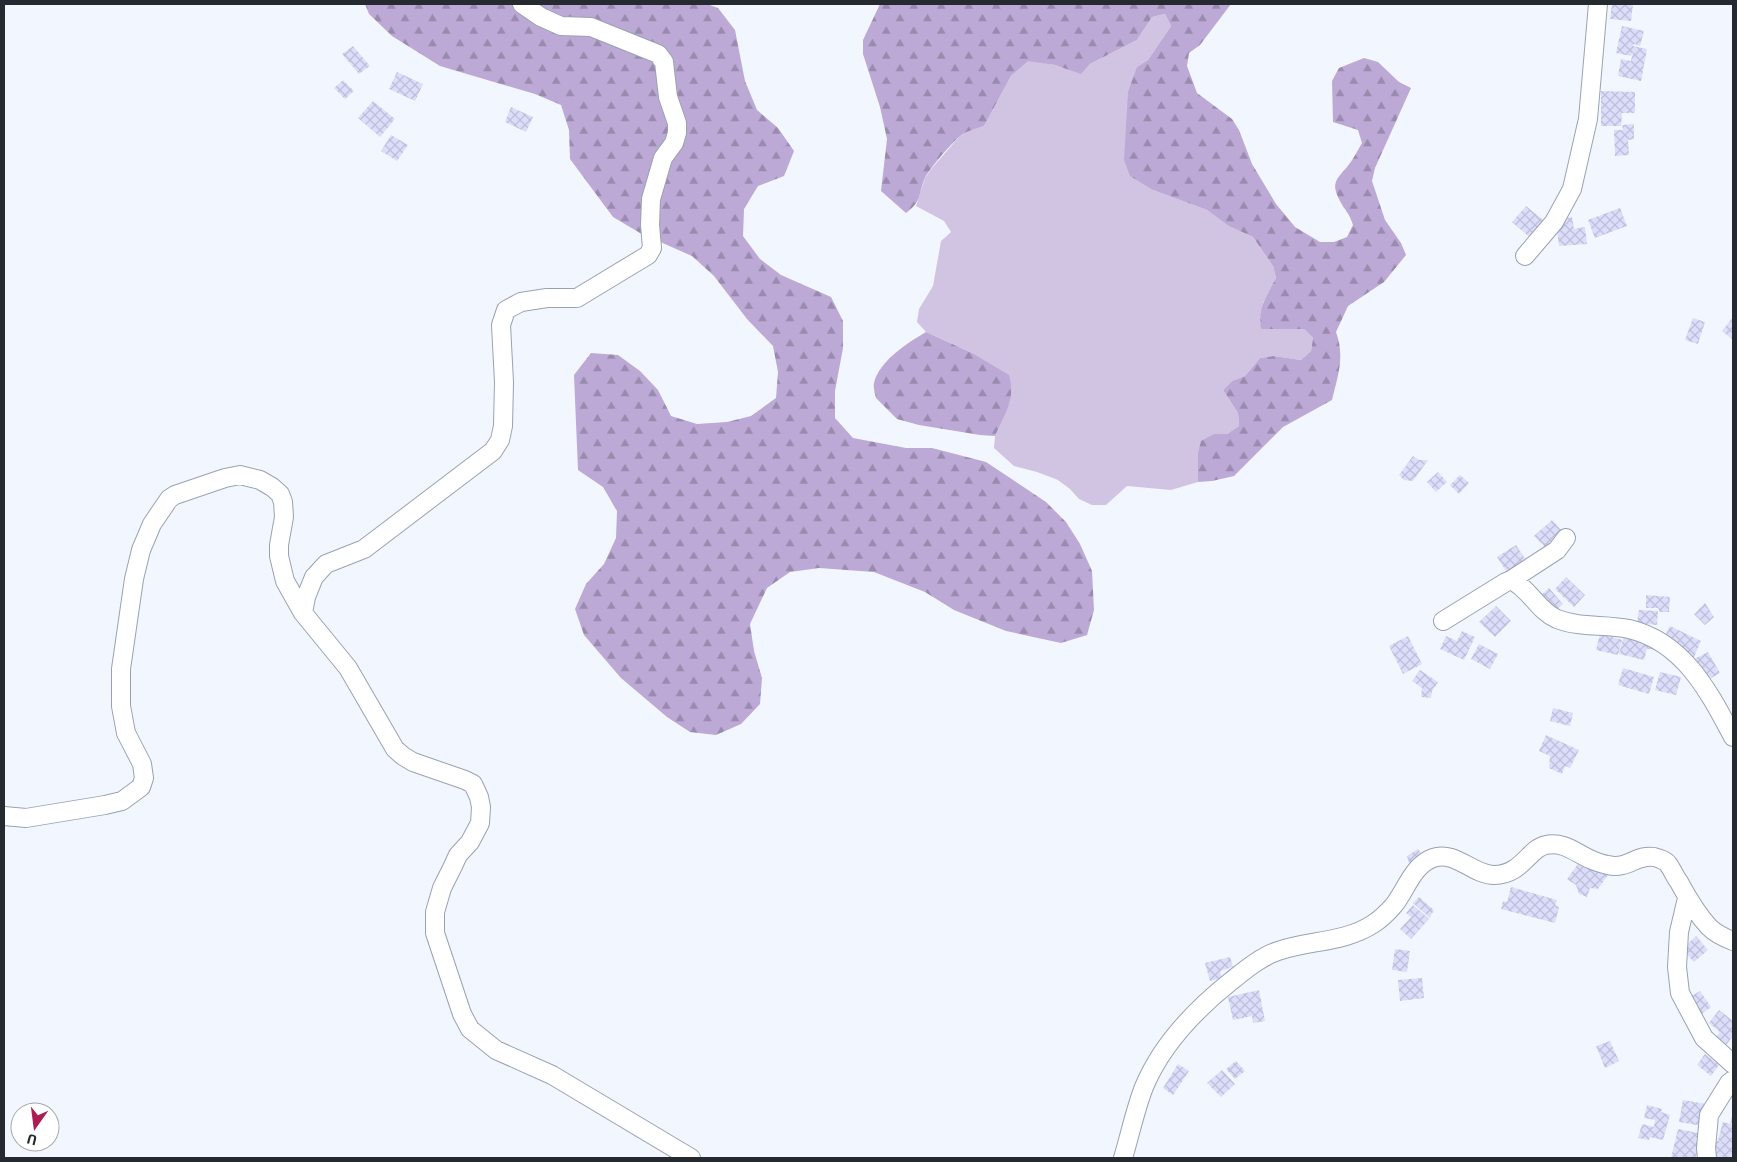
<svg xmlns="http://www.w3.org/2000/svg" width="1737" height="1162" font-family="'Exo 2',sans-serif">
  <defs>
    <pattern id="forest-firs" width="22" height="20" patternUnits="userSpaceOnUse" patternTransform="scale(1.25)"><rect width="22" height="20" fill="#bca9d6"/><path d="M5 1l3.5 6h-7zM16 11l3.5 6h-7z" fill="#998aae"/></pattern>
    <pattern id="building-cross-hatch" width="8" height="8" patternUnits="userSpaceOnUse" patternTransform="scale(1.25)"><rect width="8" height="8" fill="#dcddfa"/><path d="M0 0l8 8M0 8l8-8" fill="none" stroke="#bdbed7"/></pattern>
  </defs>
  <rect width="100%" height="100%" fill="#f2f6fe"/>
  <!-- grass -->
  <path fill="#d1c4e3" d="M1165 14 1171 26 1148 60 1137 67 1153 190 1207 210 1230 226 1253 237 1273 266 1276 278 1263 303 1304 329 1313 338 1311 351 1301 360 1274 356 1260 358 1245 376 1232 381 1223 390 1238 413 1239 426 1227 434H1214L1198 453V482L1171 490 1127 486 1106 505H1092L1079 499 1070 489 1058 480 1037 472 1014 466 994 448 995 436 1010 401 972 353 926 332 917 322 919 309 933 286 941 241 951 232 944 221 916 206 925 178 932 168 959 137 971 129 984 126 1011 76 1028 60 1055 65 1081 73 1090 64 1137 40 1152 17Z"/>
  <!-- forest -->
  <path fill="url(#forest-firs)" d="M365 4H707L718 8 735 30 745 81 757 110 778 128 794 151 784 176 758 186 744 209 743 236 760 259 781 275 831 297 843 321V348L835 391V418L853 438 906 448H932L986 462 1046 502 1066 522 1080 544 1092 571 1094 610 1087 635 1061 643 1006 631 954 610 925 592 874 572 819 568 790 572 767 588 750 624 754 651 762 678 760 704 741 724 716 735 690 732 667 717 621 678 584 635 575 609 586 584 604 564 616 538 617 511 603 487 578 470 574 375 591 353 618 355 640 371 658 390 671 416 697 424 727 422 751 416 776 398 778 372 773 346 747 319 714 276 692 256 640 233 613 217 570 159 569 130 561 105 535 94 440 66 392 36 369 14Z
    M880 4H1231L1200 45 1189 53 1187 66 1197 93 1232 119 1239 130 1252 164 1276 204 1295 227 1320 242H1334L1347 237 1353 225C1349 212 1345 211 1340 201 1330 183 1337 179 1347 167 1353 160 1357 151 1362 143L1358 130 1333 122 1332 81 1339 68 1364 58 1378 62 1399 82 1411 88 1375 168 1372 181 1385 220 1401 243 1406 255 1384 282 1348 306 1336 332C1345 357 1338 375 1332 400L1283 427 1234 476 1212 481 1198 482V453L1201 441 1214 434H1227L1239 426 1238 413 1223 390 1232 381 1245 376 1260 358 1274 356 1301 360 1311 351 1313 338 1304 329H1261C1258 307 1266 297 1276 278L1273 266 1253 237 1229 226 1207 210 1153 190 1130 176 1124 160 1128 92 1137 67 1148 60 1171 26 1165 14 1152 17 1137 40 1090 64 1081 74 1055 65 1028 61 1011 76 984 126C974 129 966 131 959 137 950 145 928 170 924 180 918 197 921 202 906 213L881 191 887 139 880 107 863 54V40Z
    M926 332 972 353 1009 375C1016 400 1005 413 995 436L980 435 919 425 897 419 876 398C875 394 873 387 874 383 879 361 909 342 926 332Z"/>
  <!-- building -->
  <path fill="url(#building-cross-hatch)" d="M1612 4H1633L1631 21 1610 19Z
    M1622 26 1644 31 1640 46 1634 44 1633 46 1647 49 1641 81 1618 76 1621 59 1631 61 1633 51 1631 56 1616 53Z
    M353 46 370 66 359 74 342 54Z
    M397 72 423 84 415 101 389 89Z
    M343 80 354 91 345 99 334 88Z
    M1601 91 1635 92V113H1622L1621 126H1601Z
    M373 101 395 119 380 137 358 118Z
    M511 107 533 117 526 132 505 122Z
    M1634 124V139L1628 140 1629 155 1615 156 1614 130H1623L1622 125Z
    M391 135 408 145 397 161 381 151Z
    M1526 206 1548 224 1534 241 1512 222Z
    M1620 208 1627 226 1595 238 1588 220Z
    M1572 217 1574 229 1585 227 1587 244 1559 246 1556 220Z
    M1733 317V340L1722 331Z
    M1693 318 1705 322 1698 344 1685 340Z
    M1413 456 1419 460H1428L1413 481 1404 480 1399 475Z
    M1438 472 1447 482 1436 492 1427 482Z
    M1460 475 1469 483 1459 494 1450 485Z
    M1552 520 1562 531 1545 547 1534 536Z
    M1516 545 1526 560 1507 572 1497 557Z
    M1566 577 1585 595 1574 607 1555 589Z
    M1549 588 1563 604 1554 612 1539 597Z
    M1646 595 1670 597 1669 612H1660L1658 608H1646Z
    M1705 603 1714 617 1705 625 1694 614Z
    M1496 606 1511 621 1495 637 1479 622Z
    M1639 610 1658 611 1657 625 1637 623Z
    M1670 626 1701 641 1694 657 1688 659 1660 646Z
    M1601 630 1613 633 1612 637 1622 640 1618 655 1596 650Z
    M1462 631 1475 637 1464 660 1440 649 1446 636 1457 641Z
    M1625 632 1656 640 1653 649H1647L1644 660 1619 654Z
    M1408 636 1422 664 1403 674 1389 646Z
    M1479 644 1498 654 1490 669 1471 659Z
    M1708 652 1720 673 1704 682 1692 660Z
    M1623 668 1654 677 1649 694 1618 685Z
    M1420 670 1438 682 1432 691 1431 698 1421 697 1422 688 1412 681Z
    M1660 672 1681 677 1676 695 1655 690Z
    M1553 708 1573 713 1570 726 1550 721Z
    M1546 735 1579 750 1570 768 1565 766 1562 774 1549 768 1550 756 1539 751Z
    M1418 849 1425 859 1415 864 1409 863 1407 856Z
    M1583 857 1608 875 1598 889 1590 888 1587 897 1579 894 1576 885 1567 879Z
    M1511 887 1557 900 1555 905 1559 907 1555 923 1501 909 1503 901 1507 902Z
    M1419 897 1434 910 1431 915 1430 918 1413 903Z
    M1413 905 1429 919 1411 939 1400 929 1411 917 1406 913Z
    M1696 936 1708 950 1694 962 1682 949Z
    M1395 949 1410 951 1407 972 1392 970Z
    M1230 957 1233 967 1220 971 1222 978 1210 981 1205 963Z
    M1422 978 1424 998 1400 1001 1398 980Z
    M1259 990 1265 1021 1253 1023 1252 1016 1233 1020 1228 997Z
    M1700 991 1711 1007 1699 1016 1687 999Z
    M1719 1010 1733 1021V1036L1723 1049 1713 1041 1720 1032 1709 1023Z
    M1610 1041 1619 1061 1605 1068 1596 1046Z
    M1705 1054 1719 1065 1711 1076 1697 1065Z
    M1236 1061 1245 1071 1235 1079 1226 1069Z
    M1178 1064 1189 1071 1173 1095 1163 1088Z
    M1222 1070 1235 1084 1221 1097 1207 1083Z
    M1683 1100 1711 1105 1703 1126 1679 1122Z
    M1647 1105 1662 1109 1661 1112 1670 1115 1663 1140 1650 1137 1649 1140 1638 1138 1642 1124 1654 1127 1655 1120 1644 1118Z
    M1733 1113V1158H1710L1715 1140 1727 1143 1718 1140 1723 1122 1730 1124Z
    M1678 1129 1698 1133 1696 1140 1700 1141 1696 1157 1671 1158Z"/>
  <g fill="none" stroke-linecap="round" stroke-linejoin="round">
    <defs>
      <path id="street" d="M1525 256 1554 222 1572 189 1588 119 1598 4
        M1511 580 1557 550 1566 538
        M303 613 306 597 314 577 326 564 364 549 493 451 500 440 503 426 504 382 501 325 506 310 521 302 547 298H577L648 255 652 248 650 225 651 199 663 158 674 143 677 133V123L668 97 664 62 658 54 591 27 561 26 541 17 522 4
        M1443 621 1506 582 1511 580C1530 589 1538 611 1557 619 1580 628 1605 624 1629 629 1684 642 1709 692 1733 737
        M4 816 26 818 105 805 122 801 141 787 144 778 142 764 126 733 121 706V669L134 579 141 550 152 524 169 499 175 495 225 478 240 475 260 480 272 487 280 494 283 502 284 517 279 545V556L285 581 303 613 348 668 395 749 403 756 413 762 465 780 473 784 479 797 481 807 480 823 470 842 458 855 453 866 442 888 435 912V933L462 1014 470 1029 496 1050 552 1075 691 1158
        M1687 898 1679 932 1677 967 1680 993 1704 1038 1733 1064
        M1123 1158C1130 1135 1135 1110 1144 1087 1161 1046 1195 1010 1230 982 1244 971 1260 957 1278 951 1309 940 1344 943 1373 924 1381 919 1388 912 1394 905 1406 890 1413 865 1433 858 1455 850 1473 875 1494 875 1522 875 1529 848 1546 845 1564 841 1577 854 1592 860 1597 862 1602 864 1608 865 1628 870 1636 854 1654 857 1659 858 1666 861 1668 864 1672 869 1675 877 1679 882 1687 897 1697 914 1709 927 1715 933 1725 938 1733 941
        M1707 1158 1706 1148 1709 1115 1729 1083 1733 1080"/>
    </defs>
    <!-- street casing -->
    <use href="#street" stroke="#99a2b4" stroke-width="20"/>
    <!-- street -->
    <use href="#street" stroke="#fff" stroke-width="18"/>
  </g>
  <!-- border -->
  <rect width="1737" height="1162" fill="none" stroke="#252930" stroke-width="10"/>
  <!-- north arrow -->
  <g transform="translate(35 1127) rotate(194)"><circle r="24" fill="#ffffff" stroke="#a8a9ac"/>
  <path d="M0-4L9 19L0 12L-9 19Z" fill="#ac1b52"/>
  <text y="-8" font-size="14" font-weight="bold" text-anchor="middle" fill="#252930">U</text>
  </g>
</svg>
